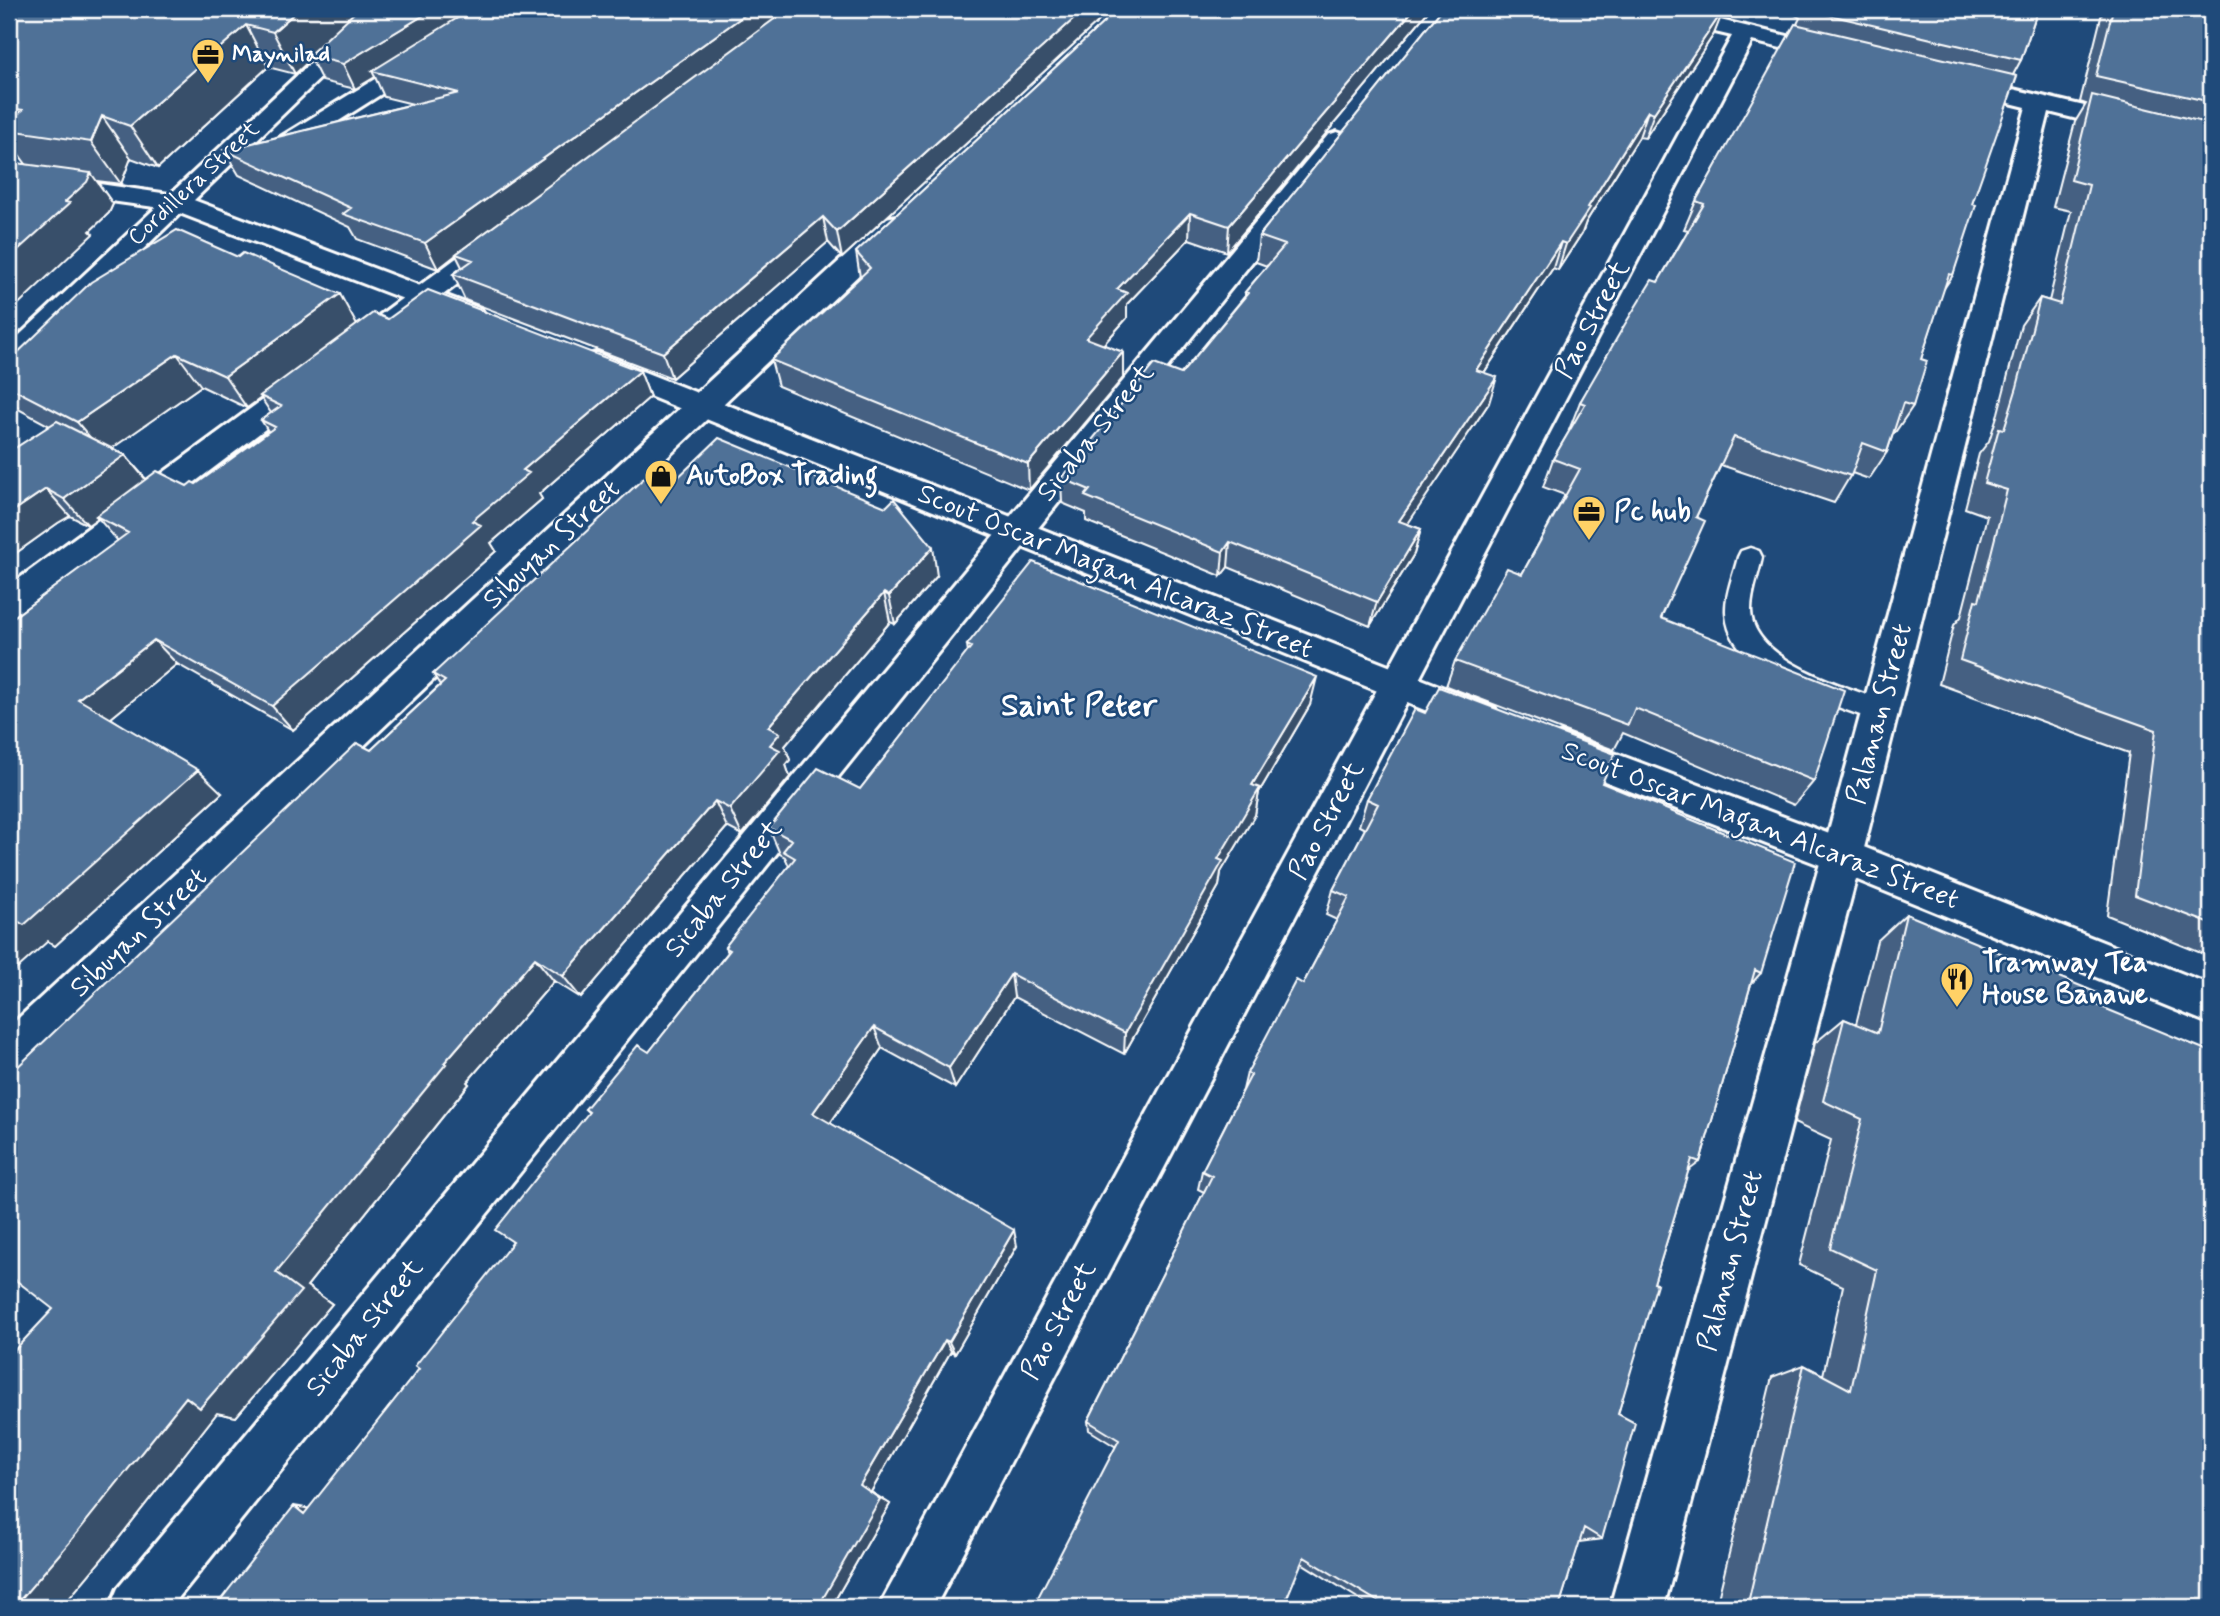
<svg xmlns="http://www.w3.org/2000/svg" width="2220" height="1616" font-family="Mynerve,sans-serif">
  <rect width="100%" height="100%" fill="#1f4a7a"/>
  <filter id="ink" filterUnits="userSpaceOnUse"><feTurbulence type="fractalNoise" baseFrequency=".0143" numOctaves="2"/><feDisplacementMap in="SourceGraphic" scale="14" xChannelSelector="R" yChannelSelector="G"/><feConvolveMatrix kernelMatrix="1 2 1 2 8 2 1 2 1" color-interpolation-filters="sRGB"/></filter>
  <g filter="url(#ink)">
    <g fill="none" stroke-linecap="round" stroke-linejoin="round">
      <defs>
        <path id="lane" d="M1750 548 1759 551 1762 557C1759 574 1751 592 1751 610 1751 662 1850 688 1890 703L1894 711 1890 719 1881 722C1832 705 1724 673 1726 609 1726 592 1734 574 1738 557L1741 551Z"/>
        <path id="street" d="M368 9H392L20 368 9 371V345Z
          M489 9H516L277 160H259L255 155 259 150Z
          M1635 9H1674L1842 49 1846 54 1842 59 1834 61 1752 41 935 1607H879L1732 36 1638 14Z
          M1958 76 2211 136V152L2049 112 1862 856 1664 1607H1610L1822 856 2026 107 1949 88 1946 83 1949 78Z
          M1337 132 1346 135 1350 140 1346 145 171 1607H110L118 1588 1328 135Z
          M896 216 906 218 910 224 906 230 24 1069 9 1075V1027L886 218Z
          M504 228 514 230 518 236 514 242 400 327 390 330 380 327 376 321 380 315 494 230Z
          M310 370 321 373 325 380 321 387 21 613 9 617V586L299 373Z"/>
        <path id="secondary" d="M9 171 183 196 481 309 485 315 481 321 471 324 461 321 169 209 9 187Z
          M596 353 1495 708 1500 718 1495 728 1482 733 1469 728 585 370 581 363 585 356Z
          M1561 733 1856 844 2211 985V1024L1828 868 1548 759 1542 748 1548 737Z"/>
      </defs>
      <!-- lane casing -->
      <use href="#lane" stroke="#fff" stroke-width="5"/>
      <!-- street casing -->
      <use href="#street" stroke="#fff" stroke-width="6"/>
      <!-- secondary casing -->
      <use href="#secondary" stroke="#fff" stroke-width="6"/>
      <!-- lane -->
      <use href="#lane" fill="#1f4a7a" fill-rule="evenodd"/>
      <!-- street -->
      <use href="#street" fill="#1f4a7a" fill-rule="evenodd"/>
      <!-- secondary -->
      <use href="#secondary" fill="#1f4a7a" fill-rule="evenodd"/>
    </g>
    <!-- wall -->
    <path fill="#456182" stroke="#fff" stroke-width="2" fill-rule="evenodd" d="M9 9H1112L842 258 828 242 672 378 465 300 453 274 462 267 456 255 438 269 357 239 350 227 239 175 224 150 413 104 384 97 375 77 355 89 322 81 311 59 295 74 268 67 158 168 131 158 121 184 97 181 113 204 109 213 90 231 93 234 26 164 14 148 9 147Z
      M1118 9H1430L1227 252 1189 239 1127 304V318L1103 345 1123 352V378L1029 490 778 386 771 360 860 277 856 252Z
      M1442 9H1731L1725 18 1720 17 1714 34 1645 138 1639 137 1586 222 1582 233 1558 270 1553 268 1484 373 1489 403 1407 524 1421 529 1414 554 1370 626 1228 567 1221 576 1086 521V513L1062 503 1061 478 1181 374 1245 296V292L1267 266 1256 262 1259 236Z
      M1785 9H2038L2021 60 2013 75 1972 204 1953 275 1943 290 1921 359 1913 406 1894 434H1893L1887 452 1869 479 1852 473 1834 503 1721 465 1696 517 1661 618 1814 781 1794 805 1623 733 1614 750 1446 686 1455 661 1522 574 1565 495 1543 487 1553 459 1570 430H1569L1580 402 1658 282 1688 230 1684 229 1696 201 1797 24 1800 18Z
      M2103 9H2211V957L2107 915 2129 753 1939 684 1954 625 1961 617 1987 516 1965 508 1979 454 1989 441 1998 413 2021 325 2040 298 2049 301 2071 211 2053 207 2075 122 2086 104 2080 102Z
      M388 319 640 371 650 397 539 494 542 499 491 543 496 551 293 730 177 664 111 718 222 793 55 946 48 941 15 616 118 541 98 518 88 525 70 516 58 523 9 558V452L50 426 20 410 9 398V361L357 324ZM201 386 247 408 261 398 271 413 261 420 268 431 196 484 187 486 146 479 125 455 112 448Z
      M669 486 937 576 895 624 890 622 785 746 790 760 786 765 790 777 742 835 727 827 581 998 554 981 467 1082 469 1084 307 1286 332 1304 236 1417 217 1413 112 1547 53 1309 371 750 440 685 433 674Z
      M967 645 1310 705 1259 792 1255 815 1221 872 1219 886 1124 1054 1014 997 955 1088 882 1048 830 1123 1017 1246 955 1354 951 1351 871 1492 890 1504 831 1607H215L309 1509 419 1369 513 1242 589 1113 585 1109 649 1052 728 952 725 947 789 866 785 857 780 854 769 828 860 789 968 652Z
      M1602 783 1761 973 1751 984 1700 1162 1688 1171 1654 1283 1618 1414 1602 1539 1579 1542 1559 1607H1372L1089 1430 1088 1421 1204 1192 1198 1189 1202 1171 1243 1090 1247 1073 1303 984 1337 920 1326 915 1333 890 1365 829 1359 826 1367 799Z
      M1906 914 2099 1006 2211 1607H1716L1772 1377 1804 1365 1823 1375 1843 1286 1799 1265 1831 1140 1794 1123 1815 1043 1844 1019 1856 1024 1877 941Z"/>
    <!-- shaded-wall -->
    <path fill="#384f6a" stroke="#fff" stroke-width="2" d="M299 9H364L309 55 311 59 295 74 273 32Z
      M434 9H485L372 71 375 77 355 89 343 64Z
      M753 9H793L456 254V255L438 269 425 243Z
      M1085 9H1112L842 258 837 232Z
      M1414 9H1430L1227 252 1229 226Z
      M1724 9 1714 34 1645 138 1654 113Z
      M246 25 268 67 158 168 130 126Z
      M1648 111 1639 137 1586 222 1582 233 1558 270 1566 244 1588 207Z
      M102 116 131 158 121 184 91 142Z
      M91 173 113 204 109 213 90 231 93 234 9 313V258Z
      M1190 213 1189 239 1127 304V318L1086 364V338L1117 289Z
      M823 217 828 242 672 378 663 353Z
      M1561 242 1553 268 1469 395 1476 370Z
      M340 294 358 327 260 396 261 398 247 408 225 376Z
      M1123 352V378L1029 490 1028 464Z
      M177 354 201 386 104 454 77 422Z
      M640 371 650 397 539 494 542 499 491 543 496 551 293 730 272 706 472 521 523 470Z
      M1497 377 1489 403 1393 546 1399 521Z
      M125 455 147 481 96 516 98 518 88 525 64 499Z
      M46 489 70 516 58 523 9 558V514Z
      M1421 529 1414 554 1370 626 1377 602Z
      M1230 542 1228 567 1221 576 1223 552Z
      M933 547 937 576 895 624 889 596Z
      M884 593 890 622 785 746 790 760 786 765 790 777 742 835 730 809 770 745 768 727Z
      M154 640 177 664 105 723 78 699Z
      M1317 677 1310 705 1259 792 1255 815 1221 872 1219 886 1124 1054 1125 1033 1218 859 1252 785Z
      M198 770 222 793 55 946 48 941 9 976V927Z
      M715 801 727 827 581 998 563 976Z
      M535 958 554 981 467 1082 469 1084 307 1286 332 1304 236 1417 217 1413 112 1547 62 1607H14L276 1272 444 1063Z
      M1011 974 1014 997 955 1088 949 1068Z
      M874 1027 882 1048 824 1132 813 1113Z
      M1014 1230 1017 1246 955 1354 949 1342Z
      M945 1340 951 1351 871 1492 890 1504 831 1607H818L860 1485Z
      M294 1506 329 1512 304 1514Z"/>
    <!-- building -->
    <path fill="#507197" stroke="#fff" stroke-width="2" d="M9 9H299L273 32 246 25 130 126 102 116 91 142 9 130V121L23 110 9 108Z
      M358 9H434L343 64 309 55Z
      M472 9H753L425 243 343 214 351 208 224 150 459 93 372 71Z
      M788 9H1085L837 232 823 217 663 353 453 274 473 260 456 254Z
      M1118 9H1414L1229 226 1190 213 1117 289 1127 293 1086 338 1123 352 1028 464 771 360 870 268 856 252Z
      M1442 9H1724L1654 113 1648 111 1588 207 1590 208 1566 244 1561 242 1476 370 1497 377 1399 521 1421 529 1377 602 1230 542 1223 552 1085 496 1090 490 1061 478 1154 364 1181 374 1248 293 1245 292 1285 245 1259 236Z
      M1804 9H2038L2021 60Z
      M2113 9H2211V102L2096 76Z
      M1795 24 2017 76 1972 204 1976 205 1953 275 1949 274 1921 359 1927 361 1913 406 1903 403 1887 452 1863 443 1851 476 1734 437 1696 517 1705 521 1661 618 1844 690 1814 781 1635 708 1628 725 1455 661 1507 568 1522 574 1580 469 1553 459 1585 404 1580 402 1625 324 1652 280 1658 282 1704 204 1696 201Z
      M2092 95 2211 124V924L2135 895 2156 730 1960 660 1975 600 1979 601 2007 490 1984 483 1999 428 2004 429 2017 387 2040 298 2060 304 2089 185 2071 180Z
      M9 162 91 173 87 182 65 202 70 203 9 258Z
      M177 230 238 257 243 253 340 294 225 376 177 354 77 422 9 387V361L91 282Z
      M428 290 640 371 523 470 529 473 472 521 481 525 272 706 154 640 78 699 198 770 24 925 16 920 9 927V613L15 616 128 533 96 516 157 471 187 486 192 482 196 484 275 427 261 420 281 406 260 396 373 313 388 319Z
      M57 421 125 455 64 499 46 489 9 514V452Z
      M719 438 886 507 894 499 933 547 889 596 884 593 768 727 780 733 770 745 780 750 730 809 715 801 563 976 535 958 444 1063 446 1064 276 1272 301 1291 200 1408 186 1397 69 1543 14 1607H9V1356L53 1309 9 1275V1075L357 743 371 750 445 681 433 674 646 476 669 486Z
      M1033 562 1317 677 1252 785 1260 788 1218 859 1223 861 1125 1033 1011 974 949 1068 874 1027 813 1113 1014 1230 949 1342 945 1340 860 1485 880 1499 818 1607H215L294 1506 304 1514 419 1369 415 1366 513 1242 495 1230 589 1112 585 1109 638 1045 649 1052 730 950 725 947 795 858 783 851 792 840 769 828 818 768 860 789 971 647 967 645Z
      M1439 687 1615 754 1602 783 1795 862 1761 973 1755 970 1700 1162 1692 1159 1654 1283 1657 1284 1618 1414 1635 1423 1602 1539 1584 1528 1559 1607H1387L1304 1557 1283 1607H1033L1119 1440 1088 1421 1212 1176 1202 1171 1251 1075 1247 1073 1296 980 1303 984 1349 897 1333 890 1378 804 1367 799 1415 709 1425 713Z
      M1906 914 2100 994 2099 1006 2211 1052V1607H1747L1804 1365 1851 1390 1877 1270 1830 1248 1862 1119 1823 1101 1844 1019 1878 1033Z
      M998 1599 1010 1607H994Z"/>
  </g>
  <!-- icons -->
  <defs>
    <symbol id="office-pin" viewBox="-11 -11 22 30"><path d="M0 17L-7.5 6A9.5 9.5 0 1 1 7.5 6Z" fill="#ffd166" stroke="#1f4a7a"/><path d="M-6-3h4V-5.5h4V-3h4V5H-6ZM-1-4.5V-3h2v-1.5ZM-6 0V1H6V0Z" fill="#111"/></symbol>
    <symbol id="shop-pin" viewBox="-11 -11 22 30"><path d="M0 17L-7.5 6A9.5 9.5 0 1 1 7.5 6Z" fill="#ffd166" stroke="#1f4a7a"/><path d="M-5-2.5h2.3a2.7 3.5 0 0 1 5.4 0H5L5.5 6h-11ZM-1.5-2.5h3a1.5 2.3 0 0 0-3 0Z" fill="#111"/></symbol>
    <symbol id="restaurant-pin" viewBox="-11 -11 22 30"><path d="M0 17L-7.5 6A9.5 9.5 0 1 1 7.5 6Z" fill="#ffd166" stroke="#1f4a7a"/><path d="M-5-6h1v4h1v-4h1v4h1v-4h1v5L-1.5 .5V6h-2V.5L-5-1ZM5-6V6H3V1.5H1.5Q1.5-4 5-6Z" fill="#111"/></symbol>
  </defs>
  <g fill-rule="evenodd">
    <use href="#office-pin" x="189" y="36" width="38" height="52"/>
    <use href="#shop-pin" x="642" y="457" width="38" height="52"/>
    <use href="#office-pin" x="1570" y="493" width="38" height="52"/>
    <use href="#restaurant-pin" x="1938" y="960" width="38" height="52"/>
  </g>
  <g text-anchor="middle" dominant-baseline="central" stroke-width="5" stroke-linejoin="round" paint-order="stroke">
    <!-- far-poi labels -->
    <g font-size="23" font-weight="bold" fill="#fff" stroke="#1f4a7a" text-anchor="start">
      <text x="232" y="55">Maynilad</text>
    </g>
    <!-- far-street labels -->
    <g font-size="23" fill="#fff" stroke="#1f4a7a">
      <text transform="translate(194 184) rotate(-43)">Cordillera Street</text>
    </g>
    <!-- street labels -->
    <g font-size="28" fill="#fff" stroke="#1f4a7a">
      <text transform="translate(1593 320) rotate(-62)">Pao Street</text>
      <text transform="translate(1096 433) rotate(-51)">Sicaba Street</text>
      <text transform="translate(552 545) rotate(-43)">Sibuyan Street</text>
      <text transform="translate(1115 572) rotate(22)">Scout Oscar Magan Alcaraz Street</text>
      <text transform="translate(1880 714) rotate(-75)">Palanan Street</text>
      <text transform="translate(1327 821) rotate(-62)">Pao Street</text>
      <text transform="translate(1760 826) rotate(21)">Scout Oscar Magan Alcaraz Street</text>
      <text transform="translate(724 889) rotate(-51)">Sicaba Street</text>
      <text transform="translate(139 933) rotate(-43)">Sibuyan Street</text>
      <text transform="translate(1731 1261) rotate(-75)">Palanan Street</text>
      <text transform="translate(1059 1321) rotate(-62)">Pao Street</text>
      <text transform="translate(365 1328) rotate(-51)">Sicaba Street</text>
    </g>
    <!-- poi labels -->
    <g font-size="28" font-weight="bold" fill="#fff" stroke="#1f4a7a" text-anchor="start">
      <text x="686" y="476">AutoBox Trading</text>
      <text x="1614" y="512">Pc hub</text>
      <text x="1982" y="963">Tramway Tea<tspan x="1982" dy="32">House Banawe</tspan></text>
    </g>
    <!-- quarter labels -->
    <g font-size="32" font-weight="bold" fill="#fff" stroke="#1f4a7a">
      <text x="1079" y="706">Saint Peter</text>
    </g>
  </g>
  <!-- margin -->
  <rect width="2220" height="1616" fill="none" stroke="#1f4a7a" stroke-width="35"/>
  <rect x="18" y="18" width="2185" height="1581" fill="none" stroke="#fff" stroke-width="2.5" filter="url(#ink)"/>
</svg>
